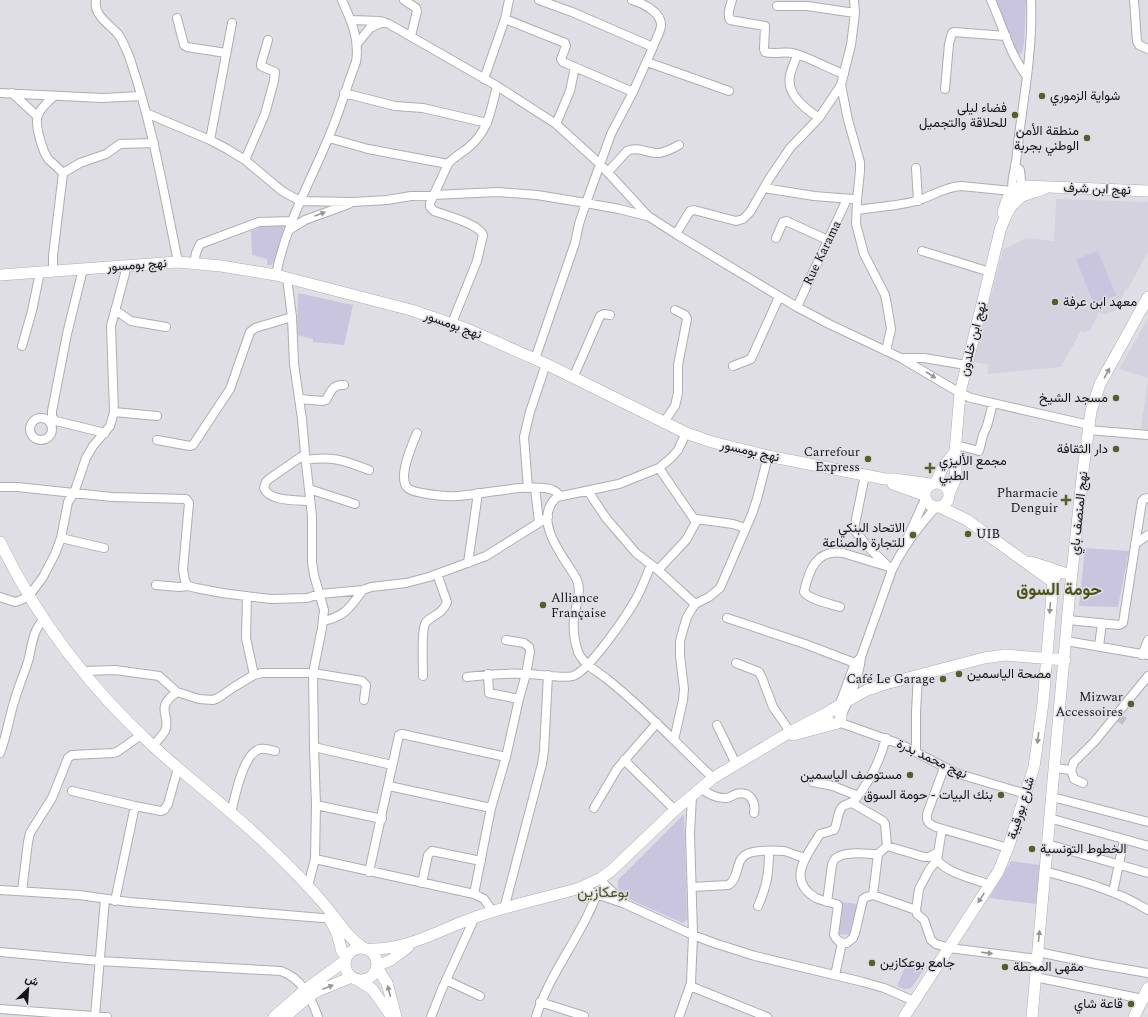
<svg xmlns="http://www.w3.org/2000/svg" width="1148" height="1017" font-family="Spectral,Vazirmatn,serif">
  <rect width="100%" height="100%" fill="#e0dee5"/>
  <!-- built -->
  <path fill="#d4d2df" d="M1056 199 1148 202V252L1128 289 1126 288 1117 309 1104 315 1099 312 1090 331 1087 330 1085 333 1081 331 1061 367 987 374 989 365 974 362 1003 249 1027 238 1054 241Z
    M1148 318V430L1141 429 1148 378 1119 369Z"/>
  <!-- green -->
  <path fill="#cac5df" d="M995 0H1026L1024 44 1022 53 1019 54 1017 52Z
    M262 226H283L284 227 274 262 271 265H267V259L252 255 251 231Z
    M1098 251 1116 295 1094 304 1076 259Z
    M298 293 353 305 344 345 313 342V339L297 335Z
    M1085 548 1129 551 1118 607 1079 606Z
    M684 814 687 920 683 923 624 897C619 892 617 888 618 880Z
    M1011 861 1040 865 1037 904 989 898Z
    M840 902 860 904 851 935 836 934Z
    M907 962 924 970 911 988 904 989 897 986Z"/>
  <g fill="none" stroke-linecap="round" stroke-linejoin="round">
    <!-- street-tunnel -->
    <path stroke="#c2c0c6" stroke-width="8" stroke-dasharray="8 4" stroke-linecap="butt" d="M1118 717 1127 723"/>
    <defs>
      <path id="street" d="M96 0C93 15 109 24 118 34 122 39 126 49 129 56 152 123 164 193 178 262
        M404 0 416 8 417 11 411 36
        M632 0C642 3 662 12 661 26 660 33 655 41 653 47
        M732 0C730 6 727 15 730 20L765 26 764 49 765 52C773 55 784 51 793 53 811 58 827 68 844 74
        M854 0 855 13 851 45 841 85 848 120 860 162V171L857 200 856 224 864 254 885 295 887 305 891 329 886 351
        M991 0C1002 24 1010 55 1026 75
        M1134 0 1137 41 1139 45 1148 49
        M777 6H807L855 13
        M177 18 184 45 187 47 226 53
        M505 19 565 43 566 46 561 59 563 62 633 92
        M351 20 380 21 389 24 497 86 556 124 600 164 648 216 676 234 797 307 829 324 901 358 960 393 971 398 1089 425
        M357 44 370 28 383 22
        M797 55C795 62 791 69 790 76 786 95 806 109 819 118
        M647 62 729 91
        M484 79 505 19 509 0
        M945 89 949 44 952 33 954 32 1006 36
        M0 93 102 98 141 96
        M12 93 37 116
        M344 93 395 106 423 108 487 123
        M146 113 210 140 227 149 245 160 282 191 300 201 353 202 387 200 411 196 498 192 537 195 586 203 619 209 647 216
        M556 124 570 91 575 67
        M329 138 368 149 448 164
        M210 140 232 23
        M245 160 265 114 274 81 275 72 261 66V64L268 40
        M1015 165 1020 170 1022 192
        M916 168 918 201
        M608 172 627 151C638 146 647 153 658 153 665 153 673 148 679 145
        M63 173 80 163 106 154 120 144 154 143
        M764 188 814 196 852 199
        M1014 196C1010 184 1014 174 1016 162 1017 153 1018 144 1019 135 1025 91 1033 44 1031 0
        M857 210C876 207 901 206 919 200 934 195 945 187 961 186L1012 191
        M289 230 305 220 349 204
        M676 234 690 211 694 210 736 221 743 219 750 212 769 179 790 148 819 118 841 85
        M776 238 783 222 786 221 828 240
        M922 251 990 272
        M194 264 196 253 200 244 259 222 292 221
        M83 269 67 334 52 411V417L56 421 105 433
        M53 270V256L63 173C59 169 54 164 49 160 43 153 34 124 38 115 41 107 49 101 54 96
        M276 275C285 227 309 184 328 139 339 114 346 88 356 62 360 40 351 20 342 0
        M287 278 292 317 294 364 302 419 305 454 312 516V562L314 575 324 610 322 628 313 673 314 747 316 805 315 859 308 886
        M797 307 847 199
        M115 310 131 321 166 327
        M452 323 477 261 483 235C479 224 445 215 434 211L430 207V203L448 164C454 156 463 153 470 146 489 130 491 109 497 86
        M22 346 32 311 40 272
        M902 358H924L966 365
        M535 359 575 243 579 224 586 203 611 134 633 92 653 47 572 12 539 0
        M733 366 751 359 779 297
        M573 378 600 316 604 314 610 315
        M300 399 323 401 326 400C331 391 333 384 344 385
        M114 412 157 416
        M30 429a11 11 0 1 1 22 0a11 11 0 1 1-22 0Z
        M664 422 675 406 678 393V365L687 319 685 315 675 310
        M1088 430 1148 435
        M417 433C412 445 399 474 406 486 409 491 417 492 422 493 433 495 445 497 456 496 479 495 534 482 553 490 556 491 558 494 560 496
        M686 433 678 450 672 457 659 468 619 484 557 497C531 520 564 557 576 578 583 591 575 606 574 619 573 629 575 643 578 652 583 664 597 671 607 679 645 709 678 745 713 778
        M157 440 190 446 193 445 230 389 250 332 255 328 292 317
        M956 445 979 451 983 435 987 426 993 403
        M305 454 269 479 266 482 264 488C269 502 298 500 310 501
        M305 460C332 456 344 460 369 470
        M0 487H17L112 497 186 499 189 503 183 570 185 581 188 586 196 588 222 593 271 599 307 598 320 594 363 590 371 587 406 583 429 577 486 556 548 517
        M528 488 524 437 530 412 546 364
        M535 488 539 522
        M309 489 355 504
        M588 491 606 518 636 553 658 570 695 604
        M696 519 733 524 745 528
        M908 537 925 499
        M61 538 104 548
        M1135 544 1148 535
        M468 563 478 493
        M658 570 686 540 696 522 659 468
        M892 570C904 545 918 527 936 507
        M156 585 179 587 188 586
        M247 596 246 638 254 675
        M0 597 15 602 21 600 29 596 43 577 55 554 61 538 68 502 74 493 86 458 93 446 110 426 114 412 111 326 127 266
        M840 607C831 604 810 600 804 592 809 570 816 549 843 553L889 567
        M727 618 805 644 860 665
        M1068 620 1119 625 1123 623 1142 501 1144 499 1148 498
        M323 621C346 616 350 607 363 590
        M1066 641 1148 655
        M1099 646 1102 623
        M1142 655 1148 640
        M736 663 759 672 762 678 773 707 793 736
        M82 671 115 670 159 676 177 692
        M488 674 489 693 519 699
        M423 676C423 666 421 628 426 622 434 614 442 615 447 602L437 574
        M467 677C487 674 507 673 527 674 539 674 562 679 573 676 589 671 627 615 636 599 642 588 646 577 651 565
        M839 706 855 663 858 660
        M841 717C849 698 859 678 861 657L892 570 867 546 854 529 865 475
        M838 722 900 744 956 773 1026 794
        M717 725 736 764
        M886 738C880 761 870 781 855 800 852 804 846 803 842 807 837 813 838 823 834 830L820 834 818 837C805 858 787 881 816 898 822 901 830 902 836 904L838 905 834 935C837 941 840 943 847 943L853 938 855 933 863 899 866 897 873 895 916 910
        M674 740 683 700 684 689 680 656V641L683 630 687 617 695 604 709 597 720 588 752 514 757 499 768 456
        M153 746C157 741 162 736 165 731 172 715 153 709 177 692L199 699 213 700 218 698 234 687 254 675 262 673H313L362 681 366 685 364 700
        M314 747 392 765
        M916 752V712L918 675
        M0 753C7 735 9 717 15 699 19 685 25 672 29 658 32 644 33 630 44 619
        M624 760 675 810
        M944 768 927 814C926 822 929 824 936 827L1008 848
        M1055 768 1071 770 1074 762 1095 741 1148 676
        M1071 770 1074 779 1083 783
        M813 782 833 786 858 796
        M389 786 491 808
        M700 788C709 794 717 799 727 798 731 797 733 795 736 794 750 790 756 802 754 813
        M72 791 135 806 161 811 164 810 168 804 178 768
        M1052 797 1148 822
        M852 803 883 821 885 824 887 846
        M316 805 382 819
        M594 808 617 769 657 723
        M231 813C235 797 243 753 260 749 265 748 270 750 275 751
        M1049 818 1148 846
        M942 829 937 860 929 870 919 889 916 910 917 914 924 920 931 940 936 944 949 948 1037 959
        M1047 844 1148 873
        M315 859 474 894 484 899 493 912
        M937 860C947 873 974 879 990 885
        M1044 871C1081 881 1116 890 1148 910
        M369 872 399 735 402 734 506 757
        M601 878 605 885 623 902
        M422 883 428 855 432 851 481 861
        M692 887 728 885C736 881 736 871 739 864 740 860 743 856 747 854 755 850 775 850 784 851 791 853 798 856 805 858
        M580 888 625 904 693 935 714 943 755 956 863 982 884 988 914 1001
        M0 890 79 895 129 902 334 919
        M22 891 28 842 30 833 52 798 68 758 72 755 113 753 117 752 141 735
        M1113 892 1124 840
        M474 894 491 808 506 757 519 699 526 674 530 652 529 647 524 643 506 640
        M873 895 878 854
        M115 901 135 806
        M827 902 832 865C833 862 834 858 838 857 846 851 868 854 878 854L887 846 924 857H929L938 852
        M758 906C767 886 769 872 769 851
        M504 909 542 764 544 751 548 675
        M0 952 99 961 281 971C301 978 311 997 318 1017
        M1038 952 1096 964 1148 973
        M835 975 842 943
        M1035 977 1143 999
        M446 980 480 996
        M690 986 767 1017
        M540 1002 584 1016
        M0 1009 107 1017
        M95 1016 105 899
        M431 1017 442 989 475 917
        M536 1017C546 984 566 956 582 926 588 916 592 905 597 895
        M679 1017 691 983 693 935 690 833 692 796"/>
      <path id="secondary" d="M1003 213C1007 198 1009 189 1025 186L1148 191
        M0 275 178 262 221 266 276 275 411 310 467 329 546 364 686 433 712 442 768 456 885 479H894L930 484
        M936 482 943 467 955 452
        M925 495a12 12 0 1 1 24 0a12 12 0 1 1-24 0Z
        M893 484 924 495
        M949 494 955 480 956 465 955 452 960 393 1001 227C1006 216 1010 204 1021 197 1028 193 1037 192 1045 188
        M940 507 967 520 1053 582
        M0 542C37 619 90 688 153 746 190 780 231 810 267 845 287 864 306 883 324 904 336 918 348 939 364 948
        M1031 562 1064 573
        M831 710 867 690 885 684 984 658 1005 655 1065 660
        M827 717a7 7 0 1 1 14 0a7 7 0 1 1-14 0Z
        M793 735 834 724
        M329 918 337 933 342 952 347 956
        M345 964a16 16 0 1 1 32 0a16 16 0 1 1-32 0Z
        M366 949C408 951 438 930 476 917 510 905 545 898 580 888L601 878 612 870 675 810 713 778 790 732 829 712
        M377 966 391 960 408 947
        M377 968 387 983 396 1017
        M358 980 372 989 392 1017
        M274 1017 305 990 346 960
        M285 1017 309 996 320 990 352 977
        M904 1017 998 872 1008 848 1034 767 1043 703 1053 582 1058 571
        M1032 1017 1069 601 1082 478 1091 411 1100 384 1148 297
        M1134 1017 1148 988"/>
    </defs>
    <!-- street casing -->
    <use href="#street" stroke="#aeadb3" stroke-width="10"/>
    <!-- secondary casing -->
    <use href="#secondary" stroke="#aeadb3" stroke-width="12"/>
    <!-- street -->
    <use href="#street" stroke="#fff" stroke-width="8"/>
    <!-- secondary -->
    <use href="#secondary" stroke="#fff" stroke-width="11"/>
  </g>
  <!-- one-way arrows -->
  <defs><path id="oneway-solid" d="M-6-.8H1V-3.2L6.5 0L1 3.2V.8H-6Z"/></defs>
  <g fill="#969596">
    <use href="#oneway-solid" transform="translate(320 214) rotate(-20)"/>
    <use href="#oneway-solid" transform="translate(1107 373) rotate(-61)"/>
    <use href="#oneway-solid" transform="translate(931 375) rotate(32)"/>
    <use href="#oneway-solid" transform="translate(1050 608) rotate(94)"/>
    <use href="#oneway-solid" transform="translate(1038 738) rotate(97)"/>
    <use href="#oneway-solid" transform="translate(981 898) rotate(123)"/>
    <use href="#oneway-solid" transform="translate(1039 936) rotate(-84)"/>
    <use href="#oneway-solid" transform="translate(987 953) rotate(7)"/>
    <use href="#oneway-solid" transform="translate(328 987) rotate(-21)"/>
    <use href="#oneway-solid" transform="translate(389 991) rotate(-105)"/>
  </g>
  <!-- markers -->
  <g fill="#595d2a" stroke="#e0dee5" stroke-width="1.5">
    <circle cx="1042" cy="96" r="4"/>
    <circle cx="1015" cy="115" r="4"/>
    <circle cx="1087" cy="138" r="4"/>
    <circle cx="1055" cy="302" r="4"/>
    <circle cx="1116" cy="398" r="4"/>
    <circle cx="1116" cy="449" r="4"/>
    <circle cx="868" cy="459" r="4"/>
    <path d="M928 462h4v4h4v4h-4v4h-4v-4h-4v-4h4z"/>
    <path d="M1064 494h4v4h4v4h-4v4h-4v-4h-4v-4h4z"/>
    <circle cx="968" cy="534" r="4"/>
    <circle cx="913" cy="535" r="4"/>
    <circle cx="543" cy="605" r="4"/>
    <circle cx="959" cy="674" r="4"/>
    <circle cx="943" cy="679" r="4"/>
    <circle cx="1131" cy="704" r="4"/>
    <circle cx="910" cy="775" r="4"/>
    <circle cx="1001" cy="795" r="4"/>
    <circle cx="1032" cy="849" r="4"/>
    <circle cx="872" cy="963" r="4"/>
    <circle cx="1005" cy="967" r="4"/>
    <circle cx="1131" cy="1004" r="4"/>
  </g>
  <g text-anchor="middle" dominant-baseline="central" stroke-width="3" stroke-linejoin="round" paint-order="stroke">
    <!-- poi labels -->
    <g font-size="13" fill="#151416" stroke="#e0dee5" text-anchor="end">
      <text x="1050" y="96" text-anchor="start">شواية الزموري</text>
      <text x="1007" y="108">فضاء ليلى<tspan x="1007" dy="15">للحلاقة والتجميل</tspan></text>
      <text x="1079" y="131">منطقة الأمن<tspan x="1079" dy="15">الوطني بجربة</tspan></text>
      <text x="1063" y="302" text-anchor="start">معهد ابن عرفة</text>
      <text x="1108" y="398">مسجد الشيخ</text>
      <text x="1108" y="449">دار الثقافة</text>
      <text x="860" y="452">Carrefour<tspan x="860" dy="15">Express</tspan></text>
      <text x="939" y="461" text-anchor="start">مجمع الأليزي<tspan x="939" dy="15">الطبي</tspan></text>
      <text x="1058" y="493">Pharmacie<tspan x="1058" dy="15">Denguir</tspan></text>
      <text x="905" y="528">الاتحاد البنكي<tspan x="905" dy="15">للتجارة والصناعة</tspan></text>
      <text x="976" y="534" text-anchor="start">UIB</text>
      <text x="551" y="598" text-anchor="start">Alliance<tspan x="551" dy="15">Française</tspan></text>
      <text x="967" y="674" text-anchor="start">مصحة الياسمين</text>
      <text x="935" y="679">Café Le Garage</text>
      <text x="1123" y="697">Mizwar<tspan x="1123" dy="15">Accessoires</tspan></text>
      <text x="902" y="775">مستوصف الياسمين</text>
      <text x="993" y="795">بنك البيات - حومة السوق</text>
      <text x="1040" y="849" text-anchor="start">الخطوط التونسية</text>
      <text x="880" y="963" text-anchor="start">جامع بوعكازين</text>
      <text x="1013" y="967" text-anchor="start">مقهى المحطة</text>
      <text x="1123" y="1004">قاعة شاي</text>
    </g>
    <!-- street labels -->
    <g font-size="13" fill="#151416" stroke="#e0dee5">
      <text transform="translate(1097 189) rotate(2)">نهج ابن شرف</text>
      <text transform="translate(822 253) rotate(-64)">Rue Karama</text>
      <text transform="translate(137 265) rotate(-4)">نهج بومسور</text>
      <text transform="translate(453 325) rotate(20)">نهج بومسور</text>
      <text transform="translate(973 339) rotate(-76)">نهج ابن خلدون</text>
      <text transform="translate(750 451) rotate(13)">نهج بومسور</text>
      <text transform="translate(1079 513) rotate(-84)">نهج المنصف باي</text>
      <text transform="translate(932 759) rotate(25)">نهج محمد بدرة</text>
      <text transform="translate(1021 808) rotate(-73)">شارع بورقيبة</text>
    </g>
    <!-- quarter labels -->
    <g font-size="15" fill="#4e5116" stroke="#e0dee5">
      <text x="603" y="892">بوعكازين</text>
    </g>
    <!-- district labels -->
    <g font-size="17" font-weight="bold" fill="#4e5116" stroke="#e0dee5">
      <text x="1059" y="590">حومة السوق</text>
    </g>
  </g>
  <!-- north arrow -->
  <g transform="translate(28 989) rotate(25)" stroke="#e0dee5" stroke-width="3" paint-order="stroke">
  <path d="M0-3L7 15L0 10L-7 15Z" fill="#151416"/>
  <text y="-6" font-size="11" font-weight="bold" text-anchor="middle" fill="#151416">ش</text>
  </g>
</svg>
